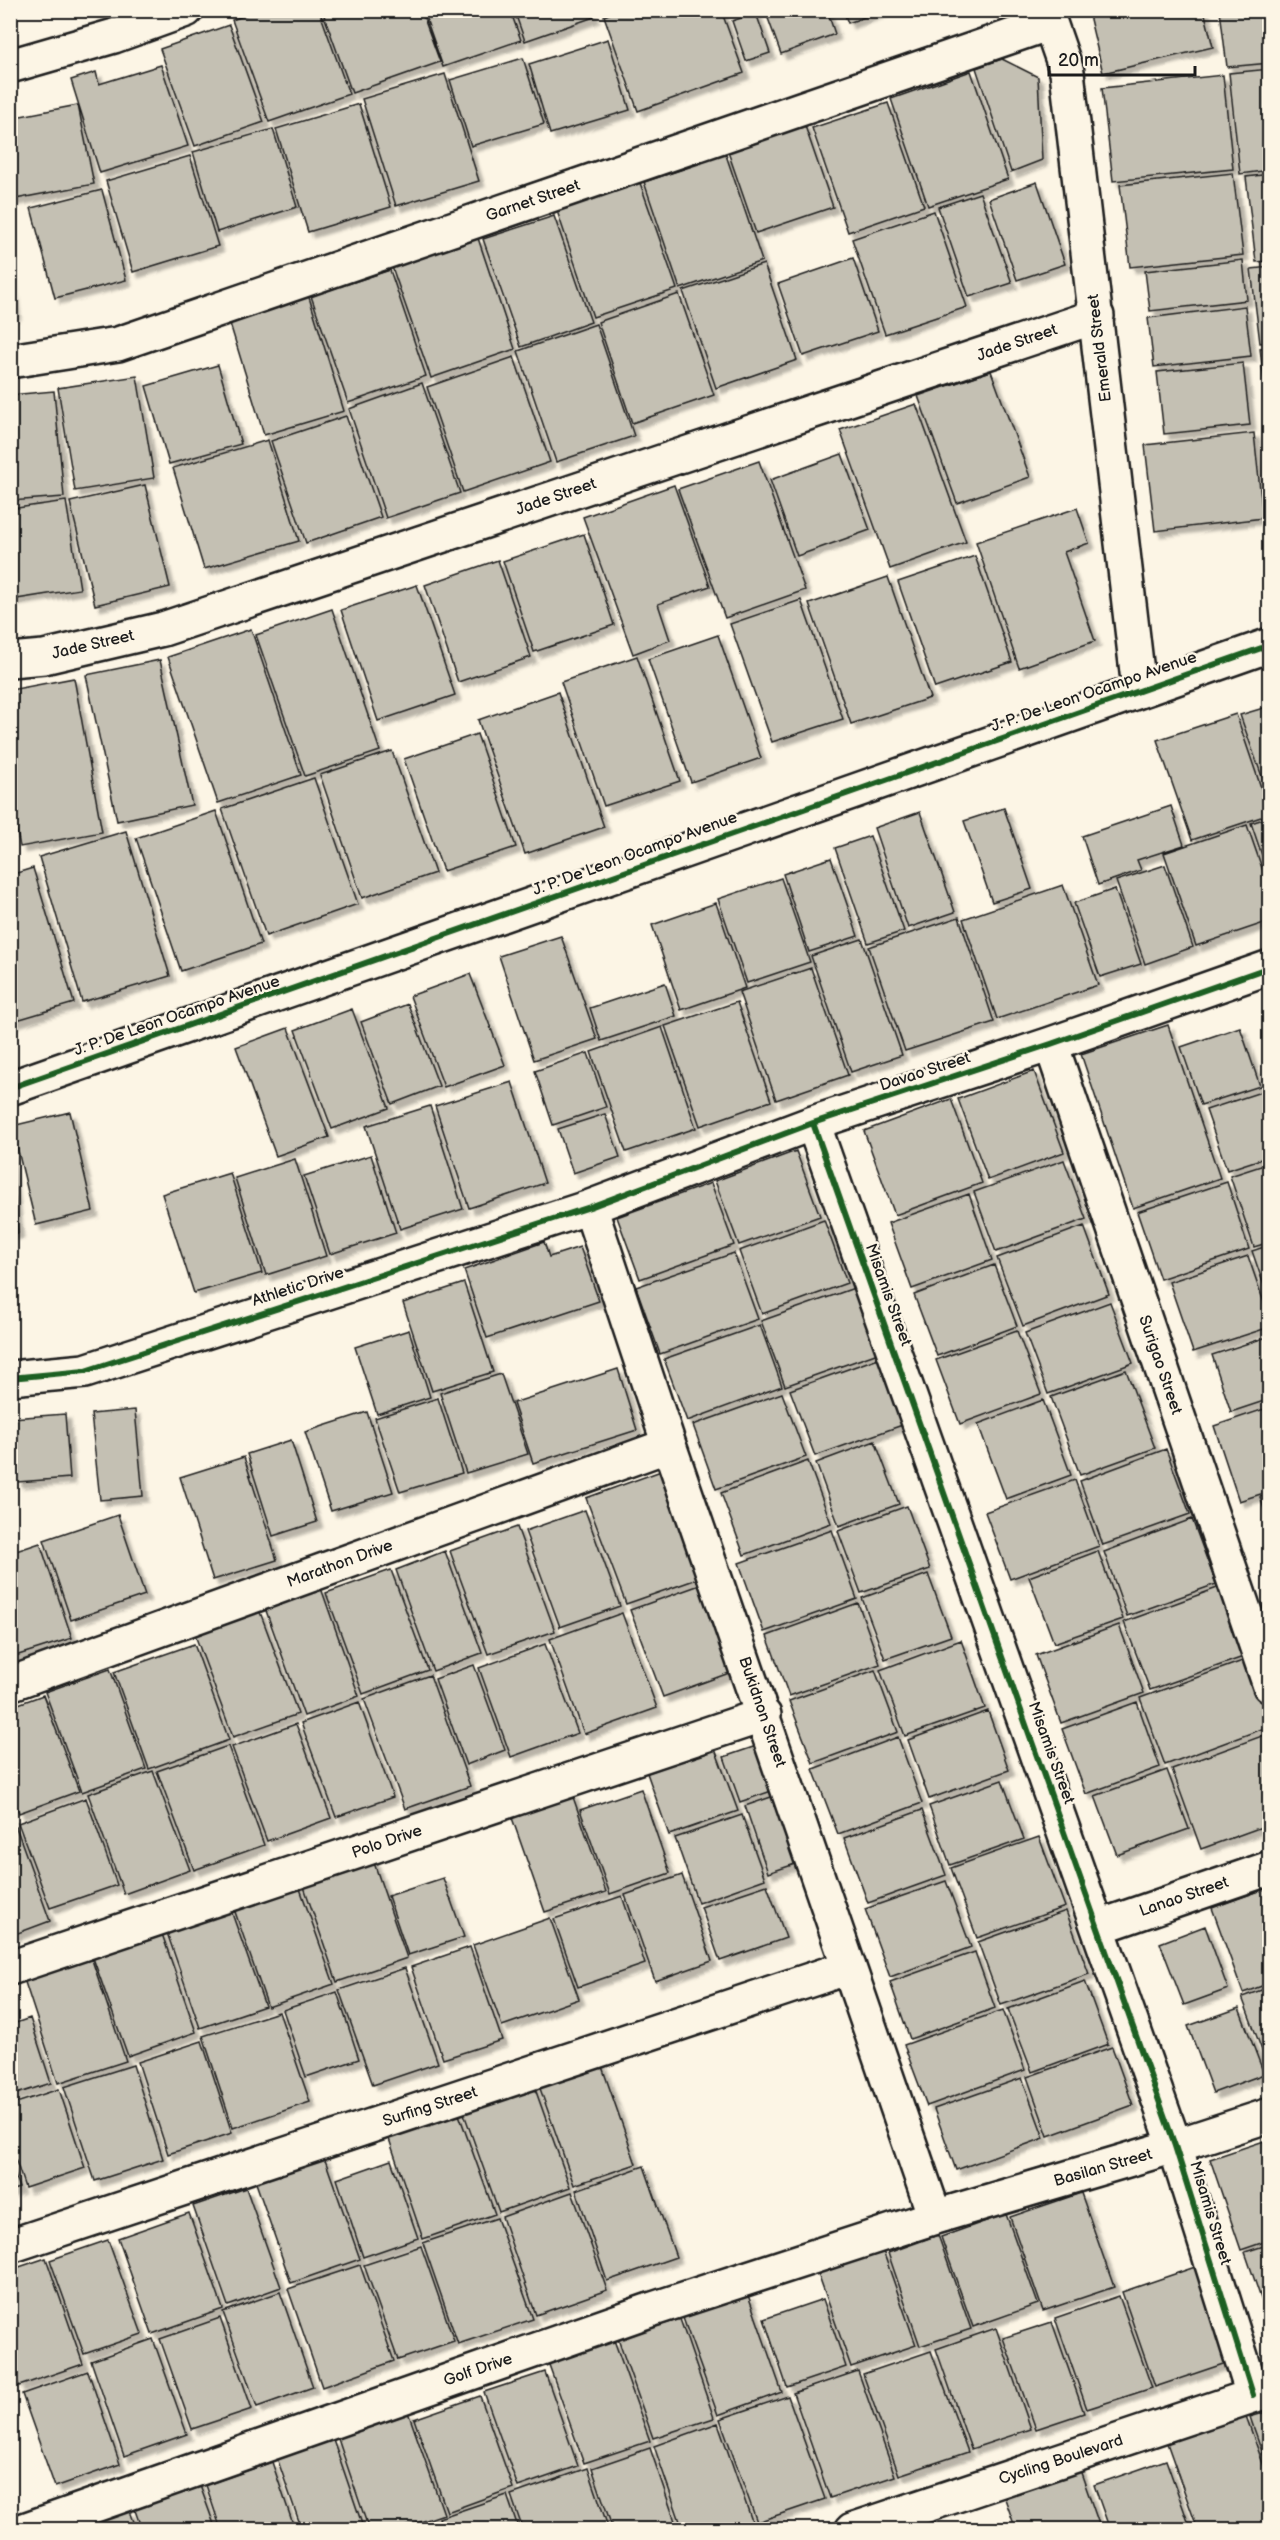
<svg xmlns="http://www.w3.org/2000/svg" width="1280" height="2540" font-family="'Balsamiq Sans',sans-serif">
  <defs>
    <filter id="shadow"><feDropShadow dx="5.5" dy="5.5" stdDeviation="1.5" flood-color="#0004"/></filter>
  </defs>
  <rect width="100%" height="100%" fill="#fcf5e5"/>
  <filter id="ink" filterUnits="userSpaceOnUse"><feTurbulence type="fractalNoise" baseFrequency=".0167" numOctaves="2"/><feDisplacementMap in="SourceGraphic" scale="12" xChannelSelector="R" yChannelSelector="G"/><feConvolveMatrix kernelMatrix="1 2 1 2 8 2 1 2 1" color-interpolation-filters="sRGB"/></filter>
  <g filter="url(#ink)">
    <!-- building -->
    <path fill="#c4c0b3" stroke="#1c1c1c" stroke-width="1.5" filter="url(#shadow)" d="M259 10H319L349 94 269 122 232 20Z
      M322 10H421L440 62 352 93Z
      M423 10H510L521 40 443 67Z
      M514 10H591L594 17 525 41Z
      M619 10H721L744 73 638 111 604 16Z
      M765 10H827L835 34 781 54Z
      M843 10H884L848 23Z
      M1204 10 1213 47 1103 73 1088 11Z
      M1220 10H1270V63L1227 67Z
      M756 13 770 53 746 61 732 21Z
      M229 25 264 122 195 146 160 49Z
      M608 39 630 110 550 134 529 64Z
      M523 58 544 124 471 146 450 80Z
      M1002 59 1038 77 1042 160 1011 172 976 68Z
      M161 65 188 146 100 173 71 80 96 72 99 84Z
      M1270 69V170L1240 174 1229 73Z
      M971 71 1008 179 928 206 891 99Z
      M445 74 479 181 396 206 362 99Z
      M1223 75 1233 169 1113 181 1102 88Z
      M888 103 924 206 848 232 812 128Z
      M359 104 391 207 308 232 276 129Z
      M78 105 94 184 10 200V118Z
      M804 123 833 207 756 233 727 149Z
      M273 129 297 207 217 232 193 152Z
      M726 155 762 261 680 289 644 182Z
      M190 156 218 246 133 272 106 181Z
      M1233 173 1243 255 1130 267 1120 185Z
      M1270 174V261L1256 262 1246 177Z
      M639 180 677 289 593 317 556 208Z
      M1037 182 1065 264 1017 280 989 199Z
      M102 190 126 280 55 298 31 208Z
      M980 193 1012 283 969 297 938 207Z
      M934 211 967 307 885 334 852 239Z
      M554 216 591 322 521 347 483 239Z
      M478 238 515 349 431 378 392 267Z
      M853 258 878 331 803 356 778 284Z
      M1243 260 1247 300 1150 311 1145 271Z
      M764 264 797 360 716 388 683 291Z
      M1270 267V342L1260 343 1251 269Z
      M10 268 15 314 10 315Z
      M390 270 426 376 348 403 311 296Z
      M308 294 344 411 264 435 228 317Z
      M679 294 714 395 632 423 598 322Z
      M1245 306 1251 356 1154 367 1148 318Z
      M596 324 634 436 556 462 518 351Z
      M1270 347V433L1260 348Z
      M514 357 550 462 463 492 427 387Z
      M1243 363 1250 425 1164 434 1157 372Z
      M218 365 241 444 169 464 146 386Z
      M991 371 1030 477 957 503 918 396Z
      M137 376 154 478 75 491 58 388Z
      M422 383 460 493 386 518 349 409Z
      M54 391 64 497 10 501V395Z
      M916 404 966 542 890 569 840 430Z
      M346 416 381 517 306 543 271 441Z
      M1254 433 1263 518 1155 531 1145 445Z
      M268 440 299 541 204 569 173 468Z
      M842 454 870 530 797 556 770 480Z
      M759 461 805 590 725 618 678 489Z
      M145 485 170 587 95 605 70 502Z
      M674 485 710 586 658 604 670 640 633 654 583 517Z
      M66 501 80 589 10 600V509Z
      M1077 508 1089 543 1064 552 1095 641 1019 668 976 542Z
      M584 534 614 625 534 652 503 561Z
      M975 556 1012 662 935 688 898 582Z
      M498 560 531 657 458 682 425 585Z
      M888 577 930 698 851 724 809 604Z
      M417 585 455 695 378 721 341 610Z
      M801 600 843 719 772 742 730 624Z
      M332 609 380 751 305 776 256 635Z
      M251 629 301 775 218 803 168 657Z
      M718 635 761 758 691 782 648 659Z
      M637 656 680 781 604 806 561 682Z
      M160 660 192 805 117 821 86 675Z
      M74 678 102 832 20 847 10 797V690Z
      M558 692 604 827 525 854 478 720Z
      M1270 706V799L1240 715Z
      M1236 714 1270 814 1192 840 1157 740Z
      M477 734 516 847 443 871 404 759Z
      M392 751 435 873 362 898 320 775Z
      M314 778 358 904 266 936 222 809Z
      M1171 806 1184 845 1137 860 1141 870 1098 885 1082 836Z
      M1004 808 1032 889 992 902 964 821Z
      M216 811 261 944 181 971 136 838Z
      M920 812 955 912 908 928 874 828Z
      M1270 817V866L1266 867 1251 823Z
      M1247 825 1270 891V921L1196 946 1164 853Z
      M126 831 170 976 82 1002 39 857Z
      M870 836 904 931 868 943 835 848Z
      M831 858 858 936 809 952 783 874Z
      M1165 865 1193 947 1145 964 1116 881Z
      M33 868 74 1003 10 1022V875Z
      M781 878 810 962 747 983 718 899Z
      M1063 885 1098 985 997 1019 963 919Z
      M1115 889 1141 964 1100 977 1074 903Z
      M716 903 745 988 681 1010 652 925Z
      M959 917 994 1022 905 1051 869 947Z
      M561 936 597 1039 534 1060 499 956Z
      M862 939 902 1055 851 1072 811 956Z
      M811 968 848 1075 776 1100 739 992Z
      M470 974 505 1065 444 1087 410 996Z
      M665 983 676 1016 601 1041 590 1008Z
      M737 1002 771 1101 700 1126 665 1026Z
      M408 1004 439 1086 392 1104 361 1022Z
      M352 1009 389 1108 332 1129 295 1030Z
      M1168 1025 1220 1178 1133 1208 1081 1054Z
      M662 1027 696 1128 626 1152 591 1052Z
      M1240 1027 1260 1086 1201 1105 1181 1047Z
      M288 1028 329 1137 276 1156 236 1047Z
      M588 1053 606 1107 553 1125 535 1071Z
      M1034 1071 1064 1152 988 1180 958 1099Z
      M512 1082 545 1183 469 1208 435 1106Z
      M1270 1089V1156L1227 1170 1206 1110Z
      M951 1099 982 1183 895 1215 864 1131Z
      M430 1106 463 1209 400 1229 366 1126Z
      M70 1112 93 1211 36 1225 12 1126Z
      M605 1114 620 1157 573 1173 558 1129Z
      M10 1150 18 1233 10 1234Z
      M796 1151 820 1216 739 1245 715 1181Z
      M371 1155 396 1233 330 1254 304 1176Z
      M295 1159 326 1256 266 1275 235 1178Z
      M1064 1160 1086 1219 996 1252 974 1192Z
      M1270 1163V1242L1254 1247 1230 1176Z
      M230 1173 262 1273 194 1293 162 1194Z
      M1227 1182 1249 1249 1160 1279 1137 1212Z
      M711 1183 734 1245 640 1279 617 1217Z
      M969 1194 992 1260 912 1289 888 1223Z
      M824 1220 847 1283 762 1314 739 1251Z
      M1084 1226 1109 1294 1023 1326 997 1258Z
      M544 1242 549 1257 580 1247 599 1301 487 1338 464 1270Z
      M1270 1245V1303L1252 1251Z
      M734 1253 758 1319 660 1354 636 1287Z
      M1248 1256 1270 1320V1327L1193 1352 1169 1282Z
      M994 1265 1017 1326 937 1356 914 1295Z
      M464 1283 493 1372 432 1391 403 1303Z
      M857 1287 881 1352 785 1386 761 1321Z
      M1110 1302 1133 1363 1048 1394 1025 1333Z
      M760 1325 782 1386 687 1421 664 1359Z
      M409 1330 430 1397 377 1414 355 1347Z
      M1017 1331 1041 1394 960 1424 936 1360Z
      M1270 1336V1399L1231 1412 1212 1355Z
      M884 1356 908 1423 815 1456 790 1390Z
      M618 1369 637 1430 533 1463 513 1403Z
      M1126 1370 1155 1448 1080 1475 1051 1397Z
      M501 1374 528 1454 466 1473 440 1393Z
      M782 1393 806 1457 716 1489 693 1425Z
      M438 1398 462 1473 400 1492 375 1418Z
      M1043 1400 1071 1475 1006 1499 978 1424Z
      M1270 1407V1491L1239 1501 1214 1426Z
      M135 1410 143 1496 100 1500 91 1414Z
      M367 1412 393 1492 331 1511 305 1432Z
      M65 1414 70 1478 17 1482 12 1418Z
      M291 1440 317 1522 273 1536 247 1454Z
      M875 1441 899 1504 839 1526 816 1463Z
      M1166 1449 1190 1514 1103 1545 1080 1481Z
      M244 1457 277 1560 213 1580 180 1477Z
      M808 1461 831 1523 744 1555 721 1493Z
      M661 1471 700 1578 626 1604 586 1498Z
      M1075 1480 1099 1546 1010 1579 985 1512Z
      M1270 1494V1526L1260 1497Z
      M907 1506 930 1569 861 1593 838 1531Z
      M585 1510 620 1606 560 1627 525 1531Z
      M118 1515 145 1595 71 1620 44 1540Z
      M1192 1519 1216 1584 1127 1616 1104 1552Z
      M517 1527 555 1631 488 1654 450 1551Z
      M832 1530 857 1599 764 1632 739 1563Z
      M40 1543 72 1638 12 1657 10 1651V1553Z
      M445 1551 482 1653 433 1671 396 1570Z
      M1098 1551 1123 1619 1054 1643 1029 1577Z
      M391 1570 428 1670 363 1694 326 1593Z
      M928 1574 951 1636 885 1659 862 1598Z
      M700 1585 732 1672 663 1697 630 1610Z
      M1220 1587 1246 1656 1150 1690 1124 1622Z
      M321 1588 359 1696 304 1716 265 1608Z
      M858 1603 880 1664 789 1696 767 1636Z
      M260 1612 298 1714 233 1737 195 1635Z
      M622 1613 657 1708 584 1734 550 1639Z
      M1119 1625 1144 1693 1061 1723 1036 1655Z
      M961 1640 985 1708 905 1736 880 1670Z
      M194 1644 229 1740 149 1769 114 1672Z
      M545 1644 578 1733 511 1757 479 1668Z
      M1248 1659 1270 1717V1726L1165 1765 1140 1698Z
      M474 1665 505 1750 466 1765 435 1679Z
      M110 1669 146 1769 82 1792 45 1692Z
      M875 1670 898 1732 813 1763 789 1701Z
      M430 1675 470 1786 405 1809 364 1699Z
      M43 1695 79 1791 19 1813 10 1789V1707Z
      M359 1702 393 1797 336 1817 301 1723Z
      M1137 1702 1160 1767 1086 1794 1062 1729Z
      M988 1711 1009 1770 929 1799 908 1740Z
      M296 1724 331 1818 267 1841 232 1747Z
      M1270 1733V1824L1201 1849 1172 1769Z
      M898 1737 922 1803 838 1834 813 1769Z
      M762 1744 777 1789 740 1802 724 1757Z
      M228 1746 264 1845 194 1870 157 1771Z
      M715 1749 738 1811 669 1835 647 1773Z
      M1167 1770 1189 1829 1117 1855 1095 1796Z
      M153 1771 190 1870 124 1894 88 1794Z
      M1002 1780 1024 1839 950 1865 929 1806Z
      M641 1789 670 1873 610 1894 580 1810Z
      M572 1794 606 1892 545 1912 511 1815Z
      M774 1796 798 1863 768 1873 745 1806Z
      M86 1798 117 1885 50 1908 18 1823Z
      M922 1810 946 1875 868 1903 844 1838Z
      M742 1815 765 1879 698 1903 675 1838Z
      M16 1827 50 1921 10 1936V1829Z
      M1039 1837 1065 1907 977 1938 951 1868Z
      M372 1857 407 1958 337 1982 302 1881Z
      M682 1875 712 1961 655 1981 625 1895Z
      M443 1878 464 1937 408 1955 388 1896Z
      M946 1881 971 1947 890 1977 865 1909Z
      M298 1883 334 1984 268 2007 233 1906Z
      M767 1885 786 1938 720 1961 701 1907Z
      M1270 1887V1983L1243 1993 1212 1908Z
      M622 1896 645 1964 578 1987 554 1919Z
      M229 1905 265 2006 200 2028 165 1927Z
      M1066 1911 1089 1974 1001 2005 978 1942Z
      M550 1918 579 1999 502 2026 473 1945Z
      M1205 1926 1228 1989 1184 2005 1160 1943Z
      M161 1931 196 2032 128 2056 92 1955Z
      M470 1947 502 2040 443 2059 411 1967Z
      M88 1948 126 2061 58 2083 21 1970Z
      M975 1952 995 2008 910 2039 890 1982Z
      M405 1968 438 2063 373 2085 339 1990Z
      M1085 1981 1108 2044 1032 2072 1008 2009Z
      M1270 1987V2072L1242 1997Z
      M337 1992 359 2059 306 2077 283 2010Z
      M1239 2008 1264 2074 1213 2093 1188 2026Z
      M1003 2010 1025 2070 927 2106 904 2045Z
      M279 2012 310 2102 233 2128 203 2036Z
      M30 2018 51 2083 10 2096V2025Z
      M202 2041 232 2133 168 2154 138 2062Z
      M1112 2047 1133 2105 1048 2136 1027 2077Z
      M599 2058 636 2164 574 2185 537 2080Z
      M133 2065 163 2159 95 2181 64 2087Z
      M1022 2078 1044 2138 956 2170 934 2109Z
      M533 2083 570 2187 499 2212 462 2108Z
      M59 2089 85 2168 25 2188 10 2143V2105Z
      M457 2109 495 2214 423 2239 387 2133Z
      M1270 2139V2240L1241 2250 1210 2159Z
      M324 2157 360 2259 291 2283 255 2180Z
      M391 2160 418 2238 363 2257 337 2179Z
      M10 2162 19 2188 10 2191Z
      M644 2166 676 2257 607 2281 576 2190Z
      M246 2188 281 2287 228 2306 193 2206Z
      M572 2192 607 2290 536 2315 502 2217Z
      M1081 2193 1114 2287 1043 2311 1010 2217Z
      M189 2213 223 2309 152 2334 118 2238Z
      M1006 2214 1038 2304 973 2327 941 2237Z
      M497 2218 533 2319 458 2344 423 2243Z
      M938 2235 971 2329 920 2346 888 2253Z
      M108 2240 142 2334 84 2354 50 2260Z
      M1270 2244V2325L1245 2252Z
      M421 2246 454 2341 398 2360 364 2265Z
      M883 2251 916 2345 851 2367 818 2273Z
      M46 2258 83 2364 19 2386 10 2362V2270Z
      M360 2265 394 2361 322 2387 288 2289Z
      M1201 2265 1235 2360 1155 2387 1122 2292Z
      M280 2292 313 2387 257 2407 223 2312Z
      M748 2295 782 2392 718 2415 683 2318Z
      M1119 2296 1152 2388 1087 2409 1055 2318Z
      M823 2299 846 2367 787 2387 764 2319Z
      M220 2318 252 2409 192 2429 160 2339Z
      M680 2319 714 2418 653 2438 618 2339Z
      M1052 2322 1084 2413 1036 2429 1003 2338Z
      M996 2328 1031 2429 971 2449 936 2349Z
      M153 2339 187 2434 124 2456 91 2361Z
      M614 2340 650 2441 584 2463 548 2362Z
      M931 2351 968 2452 899 2475 863 2374Z
      M88 2371 120 2464 55 2487 22 2394Z
      M858 2371 895 2476 830 2498 793 2393Z
      M545 2372 578 2466 518 2487 484 2392Z
      M480 2396 513 2488 447 2512 414 2419Z
      M788 2396 825 2499 757 2522 720 2419Z
      M1270 2411V2474L1250 2417Z
      M408 2412 444 2514 397 2530H369L337 2436Z
      M1246 2416 1270 2483V2520L1242 2530H1198L1167 2443Z
      M718 2423 753 2524 738 2530H683L654 2446Z
      M333 2439 364 2530H302L277 2458Z
      M650 2448 678 2530H613L592 2468Z
      M1166 2460 1191 2530H1110L1094 2485Z
      M272 2462 295 2530H221L206 2485Z
      M1079 2467 1101 2530H1016L1003 2493Z
      M588 2468 609 2530H523L511 2495Z
      M198 2480 216 2530H142L132 2502Z
      M507 2495 519 2530H443L439 2518Z
      M129 2511 136 2530H74Z
      M436 2522 439 2530H414Z"/>
    <g fill="none" stroke-linecap="round" stroke-linejoin="round">
      <defs>
        <path id="minor" d="M1043 10 1050 23 1067 72 1139 689
          M10 66 114 36 186 10
          M10 361 118 344 1050 23
          M10 660 44 657 163 629 1097 316
          M1051 1044 1270 1686
          M10 1088 1270 645
          M813 1123 1175 2146 1253 2395
          M590 1207 669 1445 935 2217
          M10 1378 85 1371 590 1207 813 1123 1051 1044 1270 967
          M10 1684 669 1445
          M1099 1927 1270 1868
          M10 1968 764 1715
          M10 2246 849 1967
          M24 2530 650 2310 935 2217 1175 2146 1270 2115
          M852 2530 1270 2390"/>
      </defs>
      <!-- minor casing -->
      <use href="#minor" stroke="#1c1c1c" stroke-width="38"/>
      <!-- minor -->
      <use href="#minor" stroke="#fcf5e5" stroke-width="33"/>
      <defs>
        <path id="cycleway" d="M10 1088 1270 645
          M813 1123 1175 2146 1253 2395
          M10 1378 85 1371 590 1207 813 1123 1051 1044 1270 967"/>
      </defs>
      <!-- cycleway casing -->
      <use href="#cycleway" stroke="#fcf5e5" stroke-width="10"/>
      <!-- cycleway -->
      <use href="#cycleway" stroke="#1b5e20" stroke-width="6"/>
    </g>
  </g>
  <g text-anchor="middle" dominant-baseline="central" stroke-width="5" stroke-linejoin="round" paint-order="stroke">
    <!-- street labels -->
    <g font-size="16" fill="#1c1c1c" stroke="#fcf5e5">
      <text transform="translate(533 201) rotate(-19)">Garnet Street</text>
      <text transform="translate(1017 343) rotate(-19)">Jade Street</text>
      <text transform="translate(1100 348) rotate(-97)">Emerald Street</text>
      <text transform="translate(556 497) rotate(-19)">Jade Street</text>
      <text transform="translate(93 645) rotate(-13)">Jade Street</text>
      <text transform="translate(1094 692) rotate(-19)">J. P. De Leon Ocampo Avenue</text>
      <text transform="translate(635 854) rotate(-20)">J. P. De Leon Ocampo Avenue</text>
      <text transform="translate(177 1016) rotate(-19)">J. P. De Leon Ocampo Avenue</text>
      <text transform="translate(925 1072) rotate(-18)">Davao Street</text>
      <text transform="translate(298 1287) rotate(-18)">Athletic Drive</text>
      <text transform="translate(888 1295) rotate(70)">Misamis Street</text>
      <text transform="translate(1160 1365) rotate(71)">Surigao Street</text>
      <text transform="translate(340 1564) rotate(-20)">Marathon Drive</text>
      <text transform="translate(762 1712) rotate(71)">Bukidnon Street</text>
      <text transform="translate(1051 1753) rotate(70)">Misamis Street</text>
      <text transform="translate(387 1842) rotate(-19)">Polo Drive</text>
      <text transform="translate(1184 1897) rotate(-19)">Lanao Street</text>
      <text transform="translate(430 2107) rotate(-18)">Surfing Street</text>
      <text transform="translate(1103 2168) rotate(-16)">Basilan Street</text>
      <text transform="translate(1210 2213) rotate(73)">Misamis Street</text>
      <text transform="translate(478 2370) rotate(-19)">Golf Drive</text>
      <text transform="translate(1061 2460) rotate(-18)">Cycling Boulevard</text>
    </g>
  </g>
  <!-- margin -->
  <rect width="1280" height="2540" fill="none" stroke="#fcf5e5" stroke-width="36"/>
  <rect x="18" y="18" width="1244" height="2504" fill="none" stroke="#1c1c1c" stroke-width="2" filter="url(#ink)"/>
  <!-- scale -->
  <path d="M1049 66v9h146v-9" fill="none" stroke="#1c1c1c" stroke-width="3"/>
  <text x="1058" y="66" font-size="18" fill="#1c1c1c" stroke="#fcf5e5" stroke-width="4.5" paint-order="stroke">20 m</text>
</svg>
